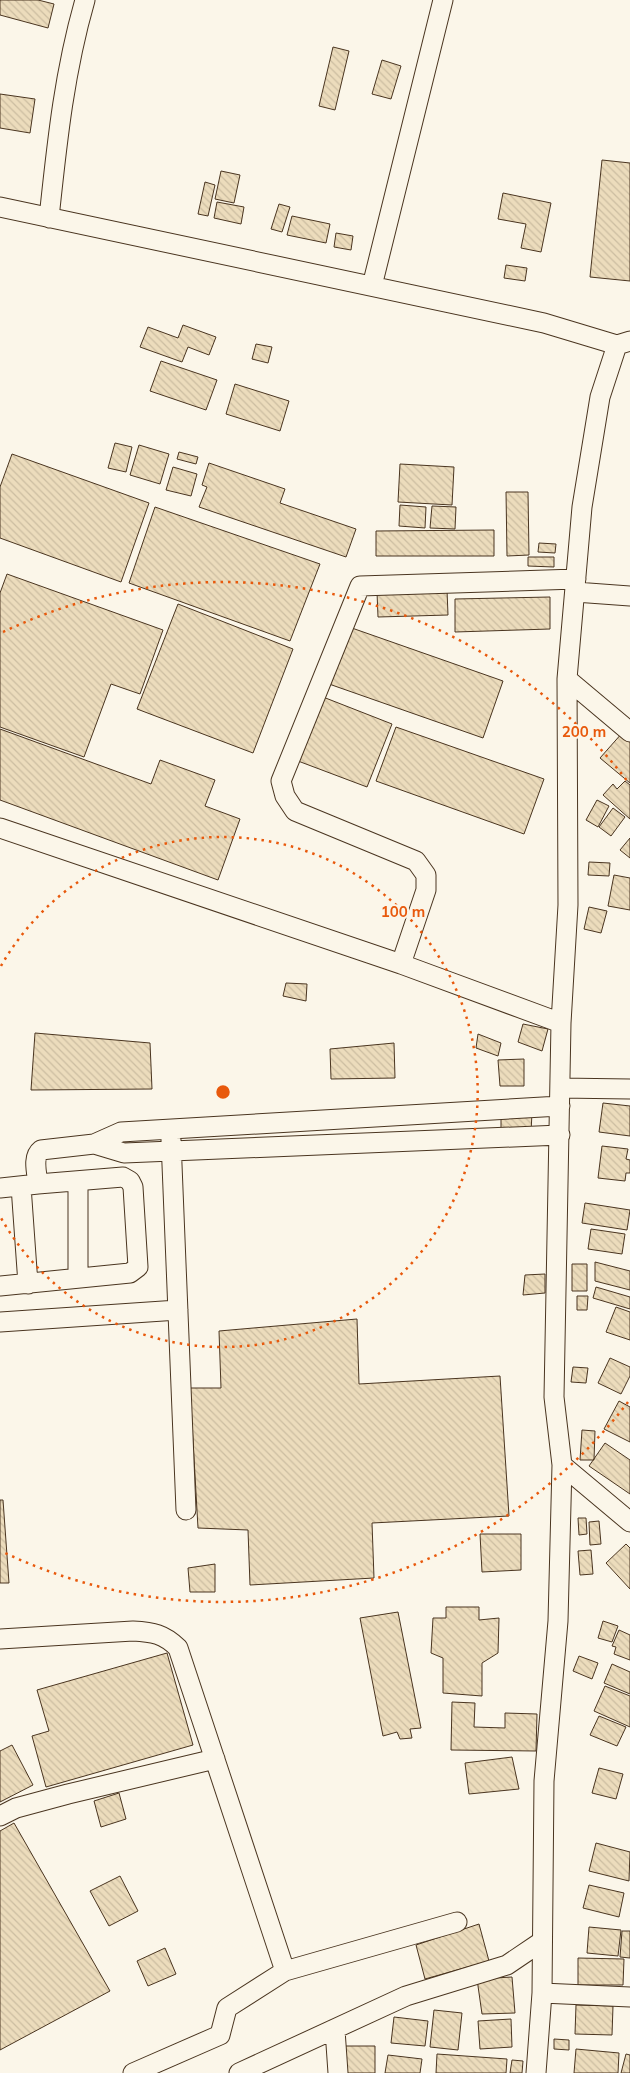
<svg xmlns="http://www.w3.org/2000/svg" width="630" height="2073" font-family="Mulish,sans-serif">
  <defs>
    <pattern id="building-back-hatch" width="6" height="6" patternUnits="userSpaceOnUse" patternTransform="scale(1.25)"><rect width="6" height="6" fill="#ecdcbc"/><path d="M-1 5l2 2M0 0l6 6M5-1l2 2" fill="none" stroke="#ccbda1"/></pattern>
  </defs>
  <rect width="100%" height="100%" fill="#fbf6e9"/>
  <!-- building -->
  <path fill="url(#building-back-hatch)" stroke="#4a3520" d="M0 0H38L54 4 48 28 0 15Z
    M333 47 349 51 335 110 319 106Z
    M382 60 401 66 391 99 372 94Z
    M0 94 35 99 30 133 0 128Z
    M602 160 630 163V281L590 277Z
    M221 171 240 175 234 203 215 199Z
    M205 182 215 185 208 216 198 214Z
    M503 193 551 203 541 252 521 248 526 224 498 219Z
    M217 202 244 207 241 224 214 218Z
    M279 204 290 207 282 232 271 229Z
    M292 216 330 224 326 243 287 235Z
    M336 233 353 236 351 250 334 247Z
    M506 265 527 268 525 281 504 278Z
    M183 325 216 337 209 355 188 347 182 362 140 347 148 327 178 338Z
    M256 344 272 347 268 363 252 359Z
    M161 361 217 380 206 410 150 391Z
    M235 384 289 401 280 431 226 414Z
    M115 443 132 447 126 472 108 468Z
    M139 445 169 454 160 484 130 475Z
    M179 452 198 457 196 464 177 459Z
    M12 454 149 503 121 582 0 538V487Z
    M209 463 285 489 280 503 356 529 346 557 199 507 207 487 202 485Z
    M400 464 454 467 452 505 398 502Z
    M173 467 197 474 191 496 166 490Z
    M506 492H528L529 555 507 556Z
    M400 505 426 507 425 528 399 526Z
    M432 506 456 507 455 529 430 528Z
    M155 507 320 564 290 641 129 583Z
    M494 530V556H376V531Z
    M539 543 556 544 555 553 538 552Z
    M528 557H554V567L528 566Z
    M7 574 163 630 140 694 111 684 84 757 0 727V593Z
    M447 590 448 615 378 617 377 592Z
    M550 597V629L455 632V599Z
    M178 604 293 649 253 753 137 709Z
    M349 627 503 681 483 738 329 684Z
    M323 697 392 724 367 787 298 761Z
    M396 727 544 779 524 834 376 781Z
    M0 729 151 784 160 760 215 780 205 806 240 819 218 880 0 800Z
    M623 732 630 737V783L600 758Z
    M625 781 630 785V819L603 795 613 784 617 789Z
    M597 800 609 806 598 827 586 820Z
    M613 808 625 817 611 836 599 827Z
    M630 838V858L620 850Z
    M589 862 610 863 609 876 588 875Z
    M614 875 630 878V910L608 906Z
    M589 907 607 911 601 933 584 929Z
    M286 983 307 984 306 1001 283 996Z
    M523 1024 548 1029 542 1051 518 1042Z
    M35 1033 150 1043 152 1089 31 1090Z
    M478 1034 501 1043 498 1056 476 1048Z
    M394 1043 395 1078 331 1079 330 1049Z
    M524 1059V1086H500L498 1060Z
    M603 1103 630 1106V1136L599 1132Z
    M532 1112 531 1133H501V1115Z
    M602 1146 628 1149 626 1159 630 1160V1173H626L625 1181 598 1178Z
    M585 1203 630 1210 627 1230 582 1223Z
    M591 1229 625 1234 622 1254 588 1249Z
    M595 1262 630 1271V1290L595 1281Z
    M572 1264H587V1291H572Z
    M545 1274V1293L523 1295 525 1275Z
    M596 1287 630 1297V1309L593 1298Z
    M577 1296H588L587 1310H577Z
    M616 1307 630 1312V1340L606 1332Z
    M357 1319 359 1384 500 1376 509 1516 372 1523 374 1578 250 1585 248 1530 198 1528 190 1388H221L219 1331Z
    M610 1358 630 1367V1376L621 1394 598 1383Z
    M573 1367 588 1368 586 1383 571 1382Z
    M619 1401 630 1407V1442L604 1429Z
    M582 1430 595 1431 594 1460H580Z
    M605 1443 630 1460V1494L589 1466Z
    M0 1500H3L9 1583H0Z
    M578 1518H586L587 1534 579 1535Z
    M599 1521 601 1544 590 1545 589 1522Z
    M480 1534H521V1570L482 1572Z
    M626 1544 630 1548V1589L606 1563Z
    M591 1550 593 1574 580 1575 578 1551Z
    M215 1564V1592H190L188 1568Z
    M446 1607H479V1620L499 1618 498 1653 482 1663V1696L443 1693V1658L431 1653 433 1618H446Z
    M398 1612 421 1728 410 1729 412 1738 400 1739 397 1732 383 1736 360 1618Z
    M603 1621 618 1626 612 1642 598 1638Z
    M619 1630 630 1635V1660L614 1654 616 1647 612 1646Z
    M167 1653 193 1745 46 1787 32 1736 49 1731 37 1690Z
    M579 1656 598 1663 592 1679 573 1671Z
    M612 1664 630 1672V1694L604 1683Z
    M605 1686 630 1696V1727L594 1711Z
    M452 1702 475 1703 474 1727 505 1728V1713L537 1714 536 1751 451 1750Z
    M599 1716 626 1727 617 1746 590 1735Z
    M12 1745 33 1785 0 1802V1751Z
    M512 1757 519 1789 469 1794 465 1763Z
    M599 1768 623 1774 616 1799 592 1793Z
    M119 1793 126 1819 101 1827 94 1801Z
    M14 1823 110 1991 0 2050V1831Z
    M596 1843 630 1852 629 1881 589 1871Z
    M120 1876 138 1911 109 1926 90 1891Z
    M589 1885 624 1893 619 1917 583 1908Z
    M479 1924 489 1961 425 1979 416 1945Z
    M589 1927 621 1930 618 1956 587 1953Z
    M622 1931H630V1958L620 1957Z
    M165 1948 176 1974 148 1986 137 1961Z
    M578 1958 624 1959 623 1985H578Z
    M512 1977 515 2013 482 2014 477 1979Z
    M576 2005 613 2006 612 2035 575 2034Z
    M434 2010 462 2013 458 2050 430 2047Z
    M394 2017 428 2021 425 2046 391 2043Z
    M511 2019 512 2047 480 2049 478 2021Z
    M554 2039 569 2040V2050L554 2049Z
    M344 2046H375V2073H344Z
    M576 2049 619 2053 618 2073H574Z
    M437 2054 507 2059 506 2073H436Z
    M626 2054 630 2055V2073H621Z
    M388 2055 422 2059 420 2073H385Z
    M512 2060 523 2061 522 2073H510Z"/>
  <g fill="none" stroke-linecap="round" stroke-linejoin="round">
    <defs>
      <path id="minor" d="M0 207 544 323 617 345 630 341
        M49 218C57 143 64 73 85 0
        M372 286 443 0
        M575 592 630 596
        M567 679 630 732
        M0 828 401 964 561 1023
        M401 964 426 890V875L416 861 295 811 285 796 281 781 360 586 576 579
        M560 1088 630 1089
        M171 1140 186 1510
        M94 1144 124 1153 560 1135
        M78 1181V1278
        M21 1186 28 1284
        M0 1188 38 1184C37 1173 32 1157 41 1150L94 1144 121 1132 560 1106
        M0 1286 130 1273 138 1267 133 1187 130 1181 123 1177 38 1184
        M0 1322 178 1310
        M562 1465 630 1522
        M0 1639 133 1631C153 1632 164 1634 178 1648L285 1971
        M0 1816 16 1808 68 1794 215 1759
        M542 1993 630 1997
        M335 2030 338 2073
        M133 2073 220 2035 227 2008 285 1971 457 1922
        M239 2073 406 1996 507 1965 541 1942
        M536 2073 542 1993 544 1781 558 1621 562 1465 554 1397 561 1023 568 905 567 679 582 507 600 397 617 345"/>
    </defs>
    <!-- minor casing -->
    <use href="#minor" stroke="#4a3520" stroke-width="21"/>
    <!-- minor -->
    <use href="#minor" stroke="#fbf6e9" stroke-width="19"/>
  </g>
  <!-- distance rings -->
  <g fill="none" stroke="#e8590c" stroke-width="2.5" stroke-dasharray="2.5 5">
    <path d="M1 966A255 255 0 1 1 1 1218"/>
    <path d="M628 1402A510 510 0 0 1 3 1552M3 632A510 510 0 0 1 628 782"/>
  </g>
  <circle cx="223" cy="1092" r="8" fill="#e8590c" stroke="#fbf6e9" stroke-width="2.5"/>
  <g font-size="15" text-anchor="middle" font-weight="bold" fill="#e8590c" stroke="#fbf6e9" stroke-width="4" stroke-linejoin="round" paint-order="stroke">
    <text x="584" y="737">200 m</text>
    <text x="403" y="917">100 m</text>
  </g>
</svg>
